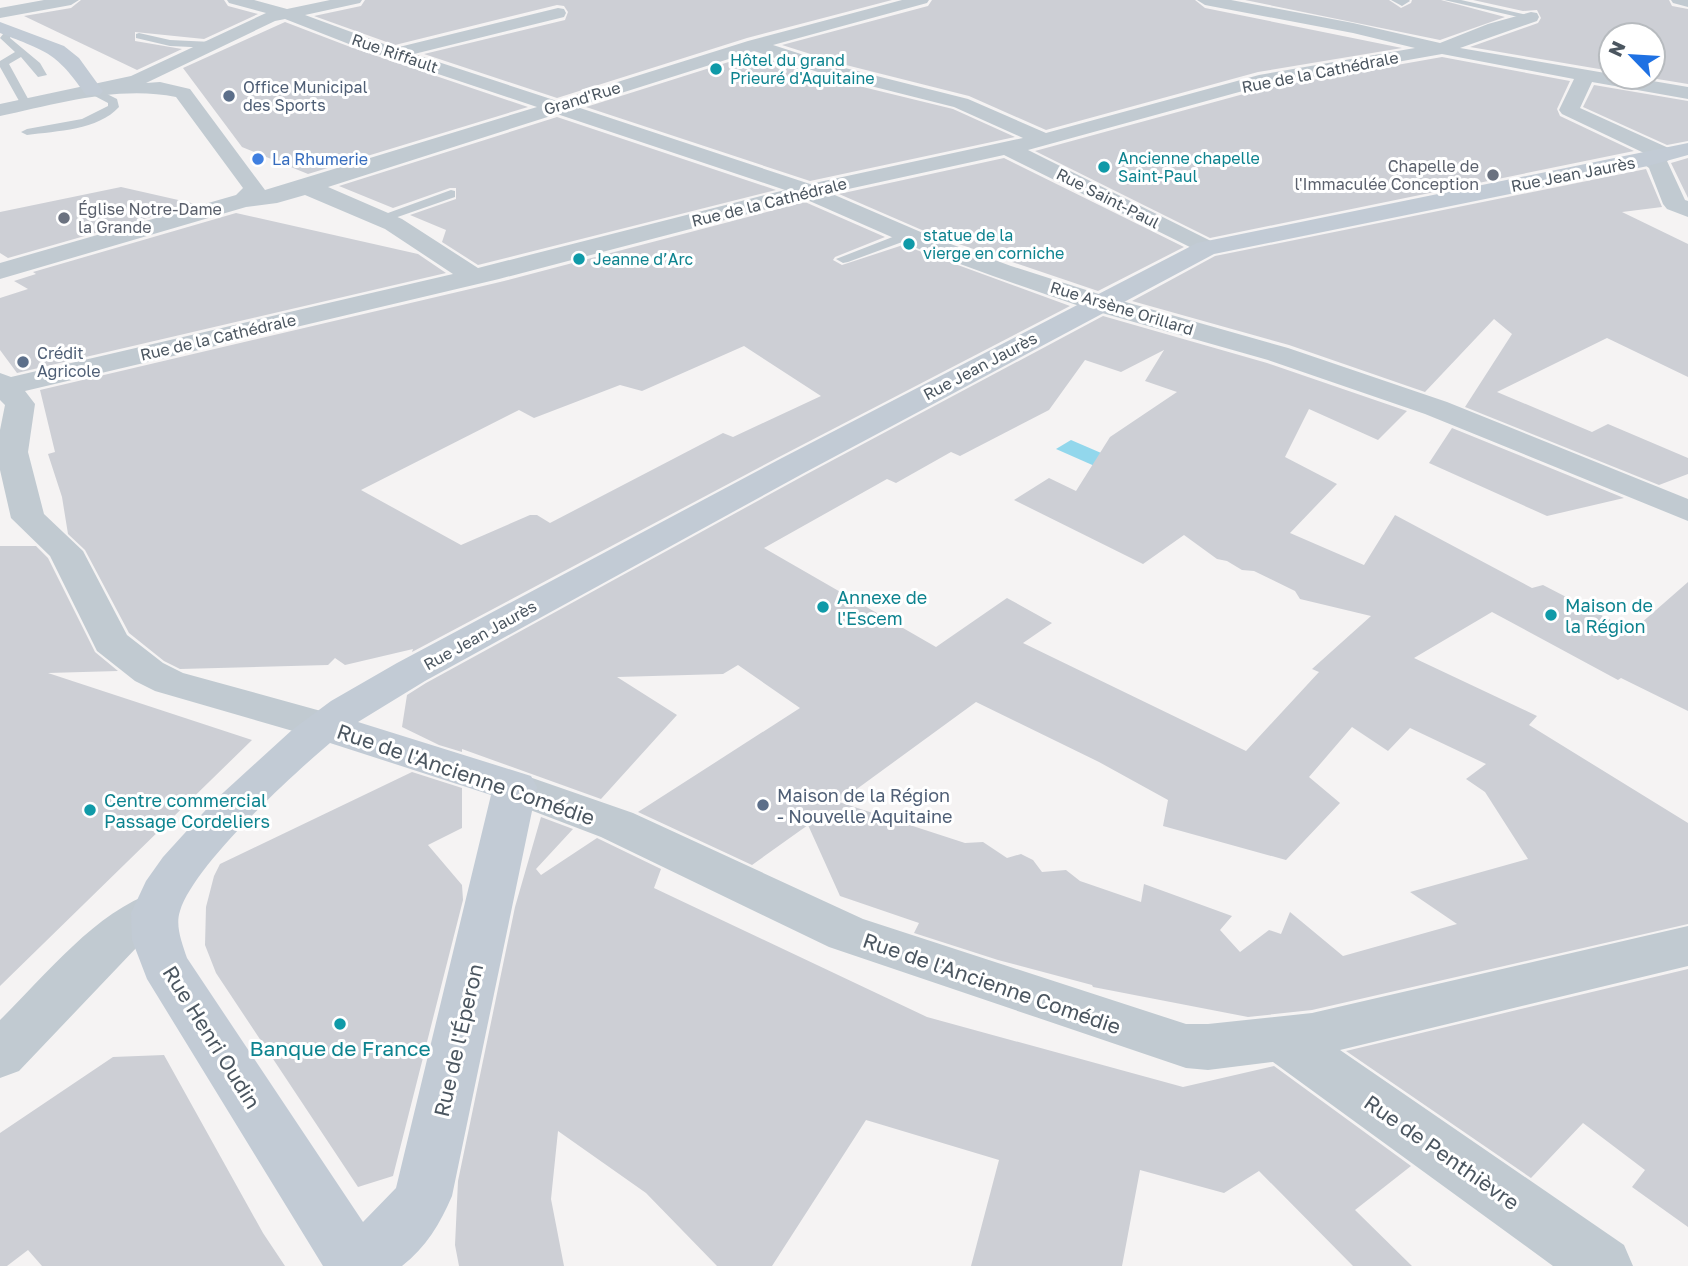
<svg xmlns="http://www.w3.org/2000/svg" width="1688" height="1266" font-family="'Golos Text',sans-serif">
  <rect width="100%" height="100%" fill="#f5f3f3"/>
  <!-- water -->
  <path fill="#92d7ec" d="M1071 440 1129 465 1115 475 1056 449Z"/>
  <!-- building -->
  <path fill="#cdcfd5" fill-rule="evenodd" d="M81 0H224L228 6 258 14 204 39 135 32V41L182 49 137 70 24 16 71 8Z
    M365 0H892L747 38 557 98 424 54 565 20 568 12 564 6 557 5 395 45 314 16 361 6Z
    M932 0H1195L1205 8 1402 48 1258 72 1046 130 969 96 842 64 782 45 928 6Z
    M1245 0H1389L1401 8 1411 3 1412 0H1441L1505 17 1440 40Z
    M1473 0H1669L1672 6 1688 9V84L1645 77H1653V35H1611V71L1470 47 1538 23 1541 18 1537 10 1523 11Z
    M285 22 353 48 528 107 308 174 242 147 183 68Z
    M754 54 826 78 953 109 1015 137 810 181 586 107Z
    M1442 57 1570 81 1557 109 1560 116 1634 151 1210 238 1035 151 1262 89Z
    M1594 85 1688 101V141L1667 145 1583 107Z
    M557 117 776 190 478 265 442 242 446 230 410 215 456 199V188H450L393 208 339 186Z
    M1004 158 1184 247 1098 291 938 237 839 194Z
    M1688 158V198L1671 163Z
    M1646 169 1662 207 1622 212 1688 244V377L1607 338 1497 392 1592 432 1608 424 1688 458V474L1659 485 1465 407 1512 334 1494 319 1425 392 1289 345 1132 301 1215 256Z
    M121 187 196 204 8 258 0 253V212Z
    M805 202 885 237 835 257 833 260 842 265 903 245 1070 306 779 457 412 652 413 649 345 665 335 658 328 665 180 669 164 661 129 633 85 550 68 534 62 497 48 454 55 452 40 390 500 282ZM744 346 821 396 733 437 723 433 550 523 537 515H530L461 545 361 490 519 410 534 418 620 385 642 391Z
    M236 213 418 254 446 273 17 373 0 350V298L28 289 14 281 36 274 33 272Z
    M1103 316 1267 363 1407 411 1378 440 1309 409 1285 457 1337 484 1290 533 1364 565 1395 515 1532 588 1543 585 1632 631 1688 582V711L1621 678 1618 680 1492 612 1414 658 1537 716 1529 725 1688 823V924L1312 1010 1248 1017 1093 987 1092 985 998 960 914 933 919 923 840 896 808 825 752 865 638 812 800 708 738 665 723 674 617 677 677 715 601 799 462 749V752L439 745 402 727 407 695 426 683 805 475ZM1164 350 1145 381 1177 392 1110 437 1076 491 1049 478 1014 500 1143 564 1184 535 1217 559 1227 561 1242 570 1254 571 1295 591 1300 599 1371 616 1312 669 1319 672 1246 751 1023 643 1052 623 1007 598 936 647 764 548 887 479 896 483 951 452 960 456 1049 410 1085 360 1121 372ZM976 702 1099 762 1168 800 1163 826 1286 860 1340 803 1309 777 1352 727 1388 751 1410 728 1486 764 1466 779 1485 792 1528 859 1410 892 1457 924 1343 956 1290 912 1281 934 1269 930 1240 952 1220 930 1232 916 1144 884 1141 902 1080 881 1066 870 1042 872 1033 860 1021 854 1007 858 983 842 965 843 839 802Z
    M1452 428 1624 498 1547 516 1429 463Z
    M0 546H36L48 558 95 652 118 671 48 673 252 740 0 986Z
    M412 772 462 788V828L428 845 462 885 463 900 393 1176 358 1187 216 973 205 945 206 907 214 876 220 864Z
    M541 817 573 829 536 869 541 875 597 838 661 869 654 888 927 1017 1183 1087 1274 1066 1411 1166 1355 1210 1412 1266H1353L1259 1171 1224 1193 1140 1170 1122 1266H971L999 1160 866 1120 772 1266H717L646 1193 558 1131 551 1199 564 1266H459L455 1245 458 1181 515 907Z
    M1688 969V1227L1632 1187 1645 1170 1583 1123 1531 1178 1346 1051Z
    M164 1055 263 1233 285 1266H42L28 1250 7 1266H0V1133L113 1057Z"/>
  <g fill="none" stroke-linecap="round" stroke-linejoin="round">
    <!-- lane -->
    <path fill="#c1cad1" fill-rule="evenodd" d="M1444 0H1461L1536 17 1531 20Z
      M7 29H13L10 38 40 63 47 75 38 77 21 57 9 64 32 106 31 108H23L0 67V61L15 52 0 38Z
      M139 33 170 40 212 42 217 45 212 48 170 46 136 38V34Z
      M89 89H97L117 99 119 107C98 130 57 131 27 135L21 132 27 129 82 119 108 106V103L89 93Z
      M451 190 455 191V197L389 220H379L377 217Z
      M908 231 913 232V238L848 262 843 263 836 259Z"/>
    <!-- street -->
    <path fill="#c1cad1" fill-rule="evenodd" d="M44 0H79L71 5 0 18V8Z
      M227 0H254L287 9 330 0H362L360 3 305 15 395 48 558 8 564 9 566 13 564 17 414 54 557 101 748 41 902 0H929L927 3 773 45 841 67 968 99 1046 133 1259 75 1415 48 1353 33 1205 5 1197 0H1231L1353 23 1440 43 1488 24 1531 12 1537 13 1539 17 1537 21 1460 48 1611 74V77H1629L1688 87V99L1592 82 1580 108 1673 150 1676 155 1667 161 1685 200 1688 201V217L1667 209 1663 204 1649 168 1637 159 1644 153 1562 114 1559 110 1574 79 1442 54 1261 86 1028 150 1215 243 1218 248 1215 253 1206 255 1004 155 830 193 937 239 1011 266 1108 297 1288 348 1447 402 1688 499V521L1425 414 1268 360 1088 309 993 276 919 249 805 199 499 279 25 391 35 404 28 452 44 514 83 551 127 635 163 663 183 673 339 716 345 726 339 736 324 740 155 691 135 681 97 651 50 556 11 518 0 470V430L5 405 0 400V373L11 377 453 274 385 229 305 195 277 203 246 207 0 279V263L236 195 243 188 176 97C119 85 56 104 0 116V104L131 76 266 13 229 3ZM285 19 354 46 537 107 265 190 190 89 160 82 146 83 275 21ZM754 51 827 75 954 107 1023 138 810 184 577 107ZM557 114 785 190 478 268 402 219 328 187Z
      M1391 0H1409L1410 1 1402 6Z
      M1671 0H1688V7L1673 3Z
      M515 772 633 813 863 919 1186 1024H1208L1312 1013 1688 926V966L1340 1050 1624 1245 1633 1266H1553L1273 1062 1208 1070 1186 1068 829 947 601 837 499 798 493 787 499 776Z
      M155 892 172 898 179 911 172 924 138 946 19 1071 0 1078V1020C44 977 96 911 155 892Z"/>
    <!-- secondary -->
    <path fill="#c2cbd5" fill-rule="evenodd" d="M0 22 64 46 79 58 100 87 103 91 100 95H86C56 52 48 52 0 33Z
      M1688 143V155L1648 166 1214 254 804 473 425 681 358 722 531 776 537 787 452 1196C440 1224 426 1247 402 1266H323L147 979 132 940 131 913 146 881 163 857 213 802 292 730 331 701 397 663 780 459 1197 243ZM330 743 491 795 396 1188 363 1222 187 958C182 943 175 926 180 911 194 865 292 775 330 743Z"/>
  </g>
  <!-- markers -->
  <g fill="#0f9aa8" stroke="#fff" stroke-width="2.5">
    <circle cx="716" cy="69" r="7"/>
    <circle cx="1104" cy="167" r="7"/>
    <circle cx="909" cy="244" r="7"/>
    <circle cx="579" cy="259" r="7"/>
    <circle cx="823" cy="607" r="7"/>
    <circle cx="1551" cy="615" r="7"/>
    <circle cx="90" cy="810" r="7"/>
    <circle cx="340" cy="1024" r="7"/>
  </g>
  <g fill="#5c6f8a" stroke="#fff" stroke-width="2.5">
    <circle cx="229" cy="96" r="7"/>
    <circle cx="23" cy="362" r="7"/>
    <circle cx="763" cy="805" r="7"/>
  </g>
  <circle fill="#3f7fe0" stroke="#fff" stroke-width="2.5" cx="258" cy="159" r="7"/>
  <g fill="#6b7280" stroke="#fff" stroke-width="2.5">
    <circle cx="1493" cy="175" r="7"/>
    <circle cx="64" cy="218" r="7"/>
  </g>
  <g text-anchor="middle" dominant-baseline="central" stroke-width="6" stroke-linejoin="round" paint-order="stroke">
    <!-- far-street labels -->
    <g font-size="16" fill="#4b5660" stroke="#fff">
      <text transform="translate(395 53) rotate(19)">Rue Riffault</text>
      <text transform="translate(1320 72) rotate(-11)">Rue de la Cathédrale</text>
      <text transform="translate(582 98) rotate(-17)">Grand'Rue</text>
      <text transform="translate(1573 174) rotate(-11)">Rue Jean Jaurès</text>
      <text transform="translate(1108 198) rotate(27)">Rue Saint-Paul</text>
      <text transform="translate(769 202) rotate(-14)">Rue de la Cathédrale</text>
      <text transform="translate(1122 308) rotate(17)">Rue Arsène Orillard</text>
      <text transform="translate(218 337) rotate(-13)">Rue de la Cathédrale</text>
      <text transform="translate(980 366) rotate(-28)">Rue Jean Jaurès</text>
      <text transform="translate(480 635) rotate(-29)">Rue Jean Jaurès</text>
    </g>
    <!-- far-culture labels -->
    <g font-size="16" fill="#0d838f" stroke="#fff" text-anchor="start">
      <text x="730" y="60">Hôtel du grand<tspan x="730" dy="18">Prieuré d'Aquitaine</tspan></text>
      <text x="1118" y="158">Ancienne chapelle<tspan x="1118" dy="18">Saint-Paul</tspan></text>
      <text x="923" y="235">statue de la<tspan x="923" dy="18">vierge en corniche</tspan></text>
      <text x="593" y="259">Jeanne d’Arc</text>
    </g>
    <!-- far-service labels -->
    <g font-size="16" fill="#4e5e75" stroke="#fff" text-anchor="start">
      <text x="243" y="87">Office Municipal<tspan x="243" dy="18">des Sports</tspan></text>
      <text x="37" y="353">Crédit<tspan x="37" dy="18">Agricole</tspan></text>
    </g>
    <!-- far-shop labels -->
    <g font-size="16" fill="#366cbe" stroke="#fff" text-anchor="start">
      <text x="272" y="159">La Rhumerie</text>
    </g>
    <!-- far-worship labels -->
    <g font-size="16" fill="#5b616d" stroke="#fff" text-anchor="end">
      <text x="1479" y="166">Chapelle de<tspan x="1479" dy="18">l'Immaculée Conception</tspan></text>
      <text x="78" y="209" text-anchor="start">Église Notre-Dame<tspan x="78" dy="18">la Grande</tspan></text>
    </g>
    <!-- culture labels -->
    <g font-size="18" fill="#0d838f" stroke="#fff" text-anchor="start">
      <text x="837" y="597">Annexe de<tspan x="837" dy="21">l'Escem</tspan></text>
      <text x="1565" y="605">Maison de<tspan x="1565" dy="21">la Région</tspan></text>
      <text x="104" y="800">Centre commercial<tspan x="104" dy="21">Passage Cordeliers</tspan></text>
    </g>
    <!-- service labels -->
    <g font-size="18" fill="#4e5e75" stroke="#fff" text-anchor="start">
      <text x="777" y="795">Maison de la Région<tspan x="777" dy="21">- Nouvelle Aquitaine</tspan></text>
    </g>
    <!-- near-street labels -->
    <g font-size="21" fill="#4b5660" stroke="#fff">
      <text transform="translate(466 774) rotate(19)">Rue de l'Ancienne Comédie</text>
      <text transform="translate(992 983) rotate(19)">Rue de l'Ancienne Comédie</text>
      <text transform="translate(212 1037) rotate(58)">Rue Henri Oudin</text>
      <text transform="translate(458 1040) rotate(-77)">Rue de l'Éperon</text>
      <text transform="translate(1442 1152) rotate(35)">Rue de Penthièvre</text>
    </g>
    <!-- near-culture labels -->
    <g font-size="21" fill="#0d838f" stroke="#fff">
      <text x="340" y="1048">Banque de France</text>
    </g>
  </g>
  <!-- north arrow -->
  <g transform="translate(1632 56) rotate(295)"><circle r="33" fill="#ffffff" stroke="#b7bbbf" stroke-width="2"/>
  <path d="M0-5L12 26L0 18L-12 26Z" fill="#1f71e3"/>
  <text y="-10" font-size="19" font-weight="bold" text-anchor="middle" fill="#4b5660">N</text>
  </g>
</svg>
